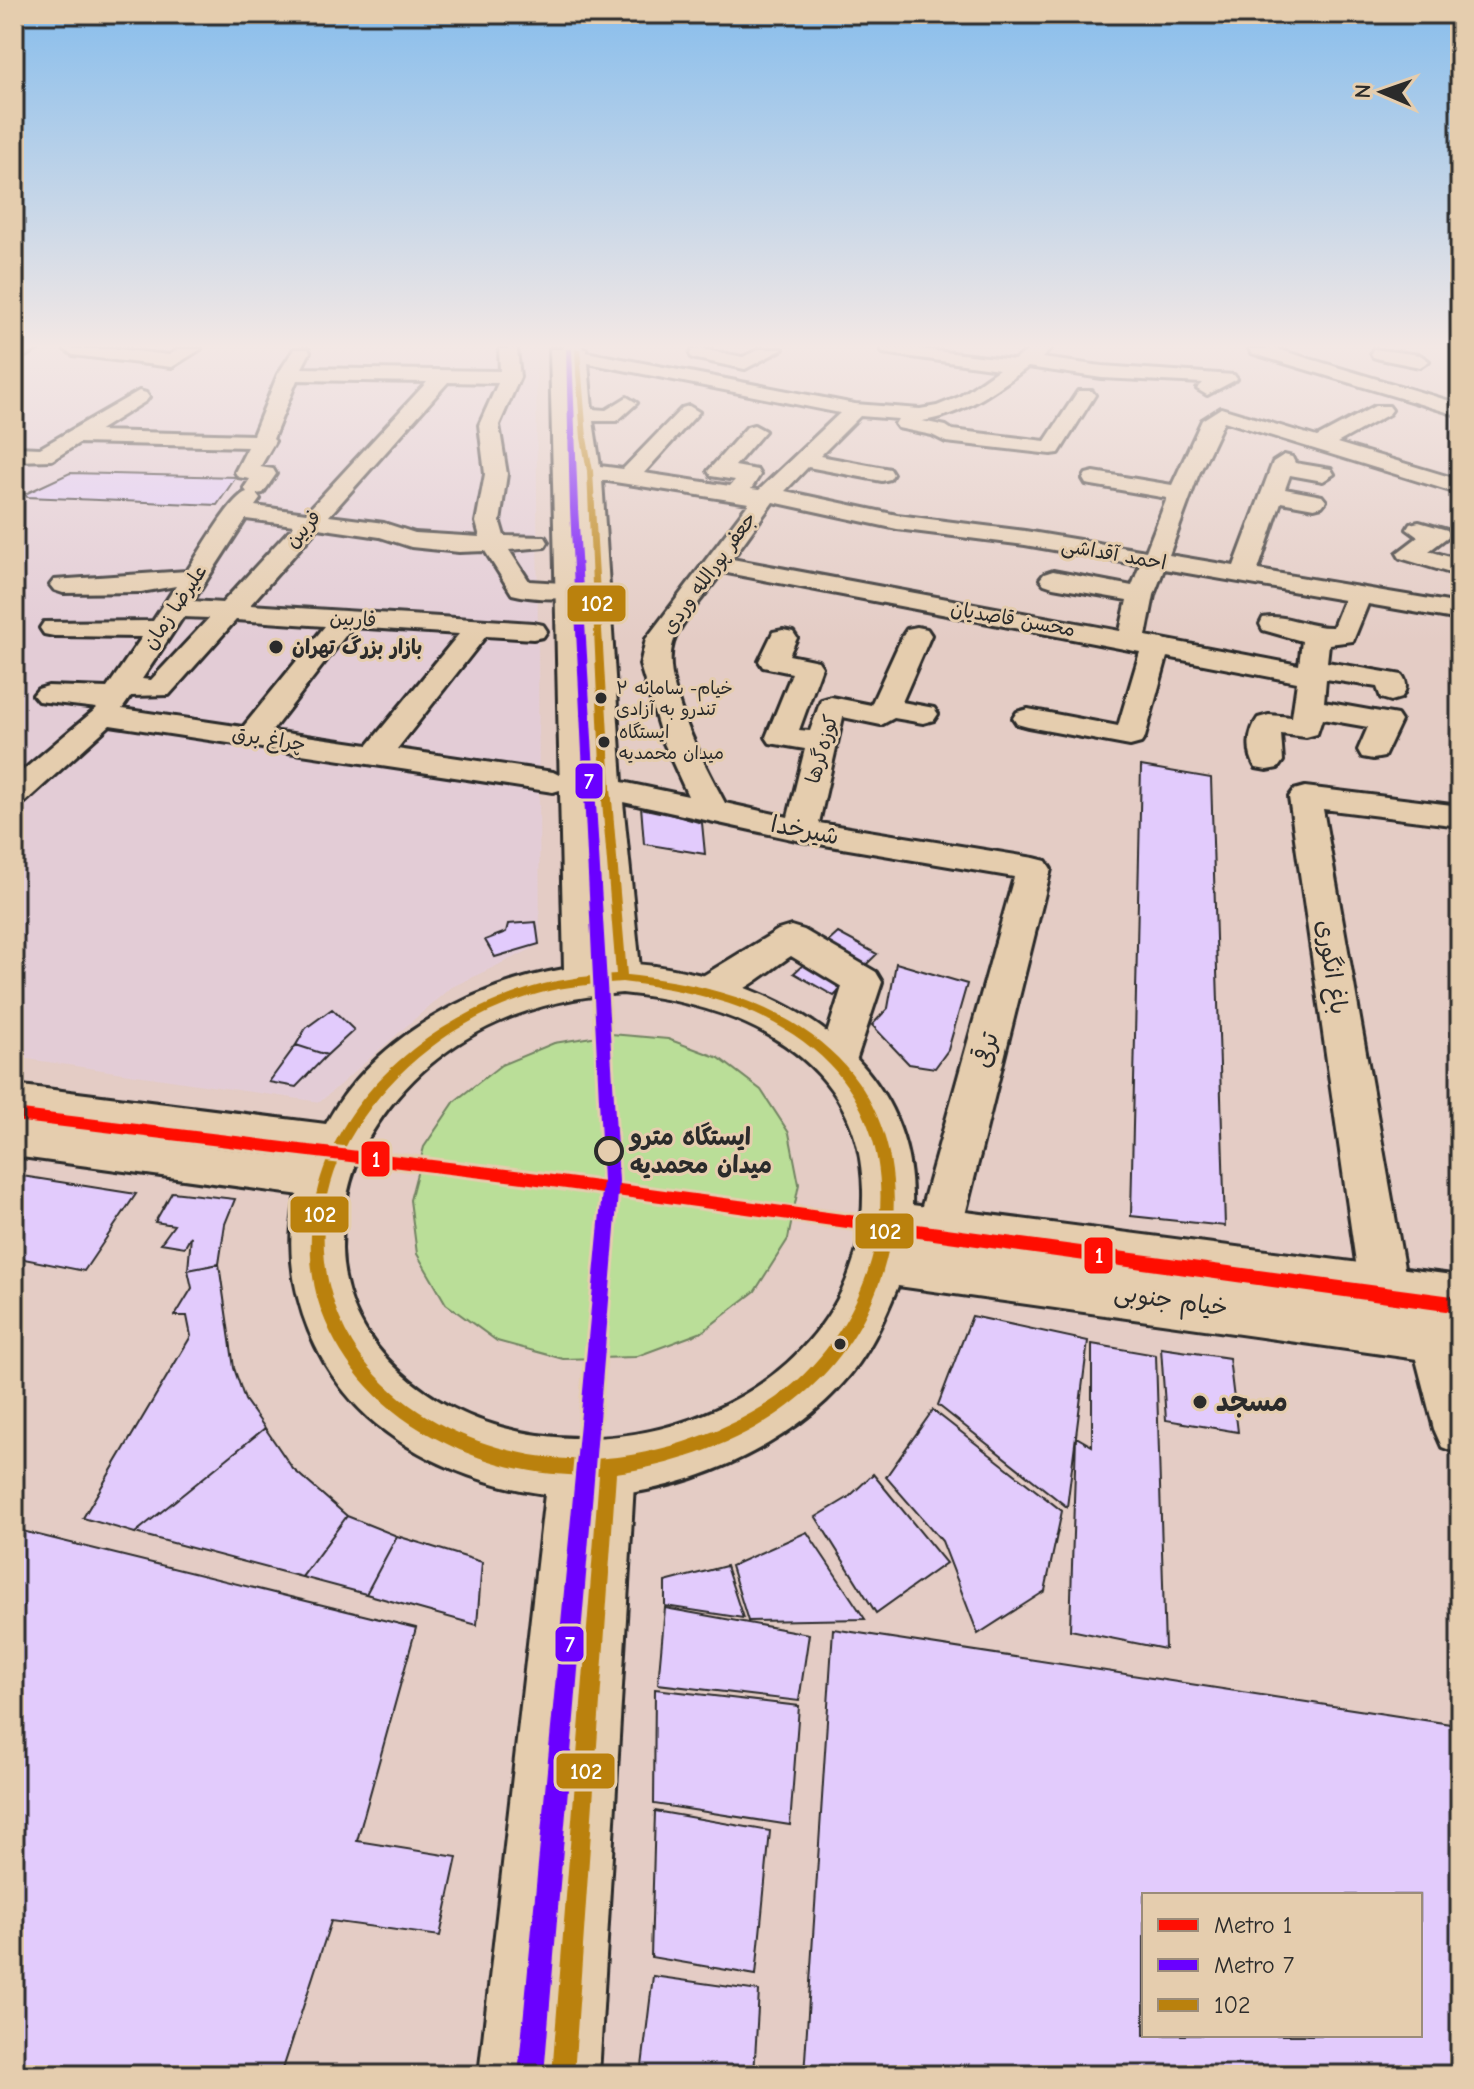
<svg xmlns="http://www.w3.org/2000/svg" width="1474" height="2089" font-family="'Comic Neue','Playpen Sans Arabic',sans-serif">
  <rect width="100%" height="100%" fill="#e4ccc5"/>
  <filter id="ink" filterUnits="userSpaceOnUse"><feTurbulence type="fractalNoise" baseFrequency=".0125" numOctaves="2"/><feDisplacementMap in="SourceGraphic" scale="16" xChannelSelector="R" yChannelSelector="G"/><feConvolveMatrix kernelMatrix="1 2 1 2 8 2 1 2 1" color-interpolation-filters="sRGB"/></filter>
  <g filter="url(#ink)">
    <!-- built -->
    <path fill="#e3ccd6" d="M14 349H536L540 945 450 988 320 1102 14 1057Z"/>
    <!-- green -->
    <path fill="#bade98" stroke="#728462" stroke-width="2" d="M611 1034 668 1039 719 1058 761 1090 789 1133 799 1184 788 1239 755 1291 702 1332 635 1357 563 1359 497 1341 446 1304 417 1254 410 1200 424 1147 455 1101 501 1065 554 1043Z"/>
    <!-- building -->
    <path fill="#e2cbfc" stroke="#2b2b2b" stroke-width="2" fill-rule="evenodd" d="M70 473 236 477 217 505 27 497 25 494Z
      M1141 766 1211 778 1225 1226 1131 1216Z
      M641 806 702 823 705 854 644 844Z
      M536 922 539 944 495 957 485 940 506 932 508 924Z
      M838 933 877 954 834 996 794 973Z
      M896 963 967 984 948 1050 935 1068 909 1064 872 1025 888 1008Z
      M332 1009 354 1030 327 1055 296 1045 306 1028Z
      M296 1045 327 1055 296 1087 269 1082Z
      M22 1176 136 1194 84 1271 14 1257V1186Z
      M172 1192 235 1199 225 1224 219 1264 188 1270 191 1236 185 1247 161 1243 174 1225 155 1222Z
      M219 1264 234 1368 245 1400 265 1428 135 1533 83 1518 191 1336 187 1316H175L192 1288 188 1270Z
      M972 1316 1088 1341 1067 1507 938 1405Z
      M1092 1344 1156 1355 1165 1649 1070 1630 1076 1437 1092 1446Z
      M1161 1348 1229 1358 1238 1432 1166 1420Z
      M933 1410 1062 1511 1045 1591 978 1634 942 1541 886 1477Z
      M265 1428 293 1469 347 1516 302 1577 135 1533Z
      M873 1474 946 1563 876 1613 816 1517 849 1497Z
      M347 1516 397 1536 366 1594 302 1577Z
      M14 1529 416 1628 357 1841 457 1857 440 1936 331 1921 281 2075H14Z
      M807 1532 865 1619 748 1621 731 1566Z
      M397 1536 482 1562 477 1625 366 1594Z
      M726 1566 743 1618 665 1606V1582Z
      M665 1608 809 1634 799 1701 658 1684Z
      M833 1629 1450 1724 1460 1767V2075H804ZM1144 1895H1420V2035H1144Z
      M655 1689 799 1706 790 1825 654 1804Z
      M655 1811 770 1831 756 1975 651 1957Z
      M653 1976 759 1991 754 2075H641Z"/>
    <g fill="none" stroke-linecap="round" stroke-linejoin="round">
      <defs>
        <path id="minor" d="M14 349H38L14 362Z
          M64 349H118L169 355 179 349H201L172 367 73 355Z
          M294 349H308L310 352 302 368 500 371 499 349H517L520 377 499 425 507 474 500 522 504 536 545 537 548 542 545 547 509 550 529 581 579 584 583 590 579 596C559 600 532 599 512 594L485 551 459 552 411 547 380 537 318 528 250 605 533 623 543 625 547 631 543 637 533 639 486 636 397 749 553 772 567 779 590 777 579 476 556 472 553 467 564 460 577 462 572 418 555 415 552 411 555 407 571 406 568 359 553 356 551 352 553 349H586V352L855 404 920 409 937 406 959 397 999 369 883 353 881 349H918L1014 360 1030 349H1051L1042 358 1102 366 1234 375 1237 379 1207 395 1197 389 1203 383 1102 378 1028 367C994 391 964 415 922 421L946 426 952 430 1045 441 1078 391H1092L1095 395 1059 453 1051 454 946 442 932 435 898 428 895 424 898 419 860 416 820 456 890 469 893 474 890 479 882 481 808 467 785 491 897 515 1025 531 1146 551 1167 498 1086 484 1083 479 1086 474 1094 472 1172 485 1202 420 1221 408 1317 437 1375 406H1389L1392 410 1389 414 1337 443 1460 480V494L1224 421 1198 476 1169 555 1234 566 1273 462 1284 455 1292 457 1295 463 1331 469 1334 474 1323 481 1290 475 1285 489 1322 496 1326 501 1322 506 1314 508 1281 502 1258 570 1460 604V620L1368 604 1353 641 1329 644 1327 662 1402 675C1408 683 1407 690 1401 698L1391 701 1381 698 1377 687 1326 679 1324 702 1397 715 1401 721 1384 757 1373 759 1362 757 1358 750 1368 727 1322 719 1317 734 1306 737 1281 734 1283 761 1278 768 1267 770 1256 768C1246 752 1248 732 1258 718L1269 715 1292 717 1297 682 1167 657 1145 737 1141 743 1130 746 1028 727 1017 724 1013 718 1017 712 1028 709 1118 726 1140 652 722 572C709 591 680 622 673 643 660 684 705 765 725 803L788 817 805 749 770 743 766 737 792 673 763 667 759 661 773 632 783 630 793 632 797 638 789 655 818 661 822 667 799 730 810 731 821 700 831 697 871 705 903 635 907 629 917 627 927 629 931 635 902 702 934 708 938 714 934 720 923 723 894 718 881 725 843 717 819 823 1034 858 1046 861 1051 869 961 1231 954 1245 938 1251 922 1245 915 1231 1014 877 801 841 623 802 641 978 635 988 622 992 609 988 603 978 591 797 566 793 563 789 553 792 110 725 25 802 14 805V778L97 708 38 701 33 695 38 689 48 686 107 688 142 637 54 636 44 634 40 628 44 622 153 621 176 586 141 592 63 593 54 590 50 585 54 580 187 571C199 554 231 496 247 492L244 488 250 479 238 477 235 472 248 447 79 443 52 460 14 461V447L40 448 139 391 146 393 149 397 146 401 98 431 253 435 278 374ZM588 363 840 413 759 490 751 489 760 475 757 470 735 466 765 431 754 425 747 427 708 471 711 476 735 480 730 486 644 473 699 412 689 406 682 408 623 469 600 466 593 421H617L637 403 627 397 606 410 592 409ZM297 380 427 382 306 513 255 506 260 499 256 494 263 493 276 474 273 469 260 467 275 441 273 439ZM448 382 498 383 479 425 485 474 476 522 480 537 415 533 384 523 329 516ZM602 480 749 503 646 639 640 665 663 741 688 796 622 782ZM773 502 897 529 1025 545 1140 565 1132 586 1053 571 1044 574 1040 579 1044 584 1053 587 1127 600 1120 631 732 559ZM246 519 294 525 222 603 193 601ZM1164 569 1344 600 1333 627C1309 628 1285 613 1263 618L1260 624 1263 630 1302 641 1299 665 1146 636 1154 595ZM183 617 209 618 151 680 142 679ZM236 620 325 626 243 727 122 709 131 696 169 695ZM352 627 459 634 368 745 272 731Z
          M701 349 743 357 760 349H783L745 369 692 358 690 354 692 350Z
          M1249 349H1277L1460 404V416L1251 353Z
          M1373 349 1420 355 1429 361 1420 367 1380 359 1373 357 1371 353Z
          M1419 522 1447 530 1450 535 1429 551 1460 560V576L1400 558 1397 553 1418 537 1407 529 1410 524Z
          M1305 787 1460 806V826L1323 809 1408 1290 1401 1305 1384 1311 1367 1305 1360 1290 1289 797 1294 790Z
          M791 926 804 930 876 972 882 982 851 1076 837 1081 823 1076 817 1065 842 987 791 956C765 973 728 1009 696 1000L691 990 696 980 778 930Z
          M14 1122 323 1162 339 1167 345 1180 339 1193 323 1198 14 1156Z
          M1435 1313 1452 1320 1460 1338V1454L1442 1447 1434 1429 1410 1336 1418 1320Z
          M608 1440 627 1448 635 1467 599 2075H527L581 1467 589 1448Z"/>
        <path id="major" d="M550 349H570L605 964C636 962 667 967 697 974 811 999 916 1077 912 1205L1460 1276V1365L898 1286C887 1312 876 1339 859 1363 804 1440 697 1489 604 1496L559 2075H479L545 1494C483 1486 415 1459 368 1417 300 1354 269 1247 309 1161L14 1121V1085L326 1124C372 1039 471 985 564 969ZM622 993C737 1004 861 1055 863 1190 868 1418 553 1514 398 1370 364 1338 343 1297 342 1249 342 1204 351 1163 376 1126 433 1039 521 1000 622 993Z"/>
      </defs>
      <!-- minor casing -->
      <use href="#minor" stroke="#2b2b2b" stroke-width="6"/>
      <!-- major casing -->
      <use href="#major" stroke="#2b2b2b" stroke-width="6"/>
      <!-- minor -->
      <use href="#minor" fill="#e5cdae" fill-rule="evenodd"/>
      <!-- major -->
      <use href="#major" fill="#e5cdae" fill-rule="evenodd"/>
      <defs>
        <path id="bus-1" d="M574 349H580L587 438 593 471 611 788 627 975C703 983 782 1002 838 1058 930 1151 900 1309 808 1390 756 1437 684 1464 616 1473L574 2075H552L599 1475C545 1478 489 1466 441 1441 385 1413 343 1370 321 1310 311 1281 309 1251 312 1221 324 1108 418 1026 521 991 551 980 584 976 616 974L601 788 587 471 581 438ZM622 982C697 991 775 1008 830 1065 912 1152 886 1288 810 1368 777 1404 730 1427 684 1442 634 1458 583 1464 531 1455 470 1444 410 1416 369 1367 321 1309 309 1221 343 1152 381 1075 458 1015 541 993 567 986 595 984 622 982Z"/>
      </defs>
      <!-- bus-1 casing -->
      <use href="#bus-1" stroke="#e5cdae" stroke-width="6"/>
      <!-- bus-1 -->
      <use href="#bus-1" fill="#ba810d" fill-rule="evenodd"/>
      <defs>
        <path id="metro-1" d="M14 1109 523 1171 1460 1297V1313L523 1183 14 1121Z"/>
        <path id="metro-2" d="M566 349H572L578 508 619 1181 544 2075H518L603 1181 570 508Z"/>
      </defs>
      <!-- metro-1 casing -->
      <use href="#metro-1" stroke="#e5cdae" stroke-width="6"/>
      <!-- metro-2 casing -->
      <use href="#metro-2" stroke="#e5cdae" stroke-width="6"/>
      <!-- metro-1 -->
      <use href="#metro-1" fill="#ff0f04" fill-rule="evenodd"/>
      <!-- metro-2 -->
      <use href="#metro-2" fill="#6a00ff" fill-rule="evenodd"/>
    </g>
  </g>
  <!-- sky -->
  <linearGradient id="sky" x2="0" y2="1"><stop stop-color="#87bdec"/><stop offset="0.54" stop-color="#f3e8e5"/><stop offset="1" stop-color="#f3e8e5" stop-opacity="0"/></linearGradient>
  <rect width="1474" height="641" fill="url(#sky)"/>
  <!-- markers -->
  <g fill="#2b2b2b" stroke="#e5cdae" stroke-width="3">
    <circle cx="276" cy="647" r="8"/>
    <circle cx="601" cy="698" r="7"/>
    <circle cx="604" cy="742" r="7"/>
    <circle cx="840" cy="1344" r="7"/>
    <circle cx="1200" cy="1402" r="8"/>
  </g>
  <circle fill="#e5cdae" stroke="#2b2b2b" stroke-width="4" cx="609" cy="1151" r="13"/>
  <g text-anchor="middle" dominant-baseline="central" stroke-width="6" stroke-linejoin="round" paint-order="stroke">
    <!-- far-bus labels -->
    <g font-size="18" fill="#2b2b2b" stroke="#e5cdae" text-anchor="start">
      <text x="616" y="688">خیام- سامانه ۲<tspan x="616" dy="21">تندرو به آزادی</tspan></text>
      <text x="619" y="732">ایستگاه<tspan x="619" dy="21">میدان محمدیه</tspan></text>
    </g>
    <!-- far-street labels -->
    <g font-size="20" fill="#2b2b2b" stroke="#e5cdae">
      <text transform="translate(303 529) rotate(-49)">فربین</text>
      <text transform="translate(1114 554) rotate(10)">احمد آقداشی</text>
      <text transform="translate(709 573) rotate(-54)">جعفر پورالله وردی</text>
      <text transform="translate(175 607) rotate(-56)">علیرضا زمان</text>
      <text transform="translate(353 619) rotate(3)">فاربین</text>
      <text transform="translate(1013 619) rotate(10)">محسن قاصدیان</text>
      <text transform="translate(269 739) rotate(9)">چراغ برق</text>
      <text transform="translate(822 749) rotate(-74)">کوزه‌گرها</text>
    </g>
    <!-- far-poi labels -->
    <g font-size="20" font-weight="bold" fill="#2b2b2b" stroke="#e5cdae" text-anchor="start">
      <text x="292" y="647">بازار بزرگ تهران</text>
    </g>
    <!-- street labels -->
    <g font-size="24" fill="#2b2b2b" stroke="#e5cdae">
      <text transform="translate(805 830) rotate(11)">شیرخدا</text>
      <text transform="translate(1332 967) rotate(81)">باغ انگوری</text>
      <text transform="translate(986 1050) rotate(-75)">ترقی</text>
      <text transform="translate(1171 1300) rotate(8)">خیام جنوبی</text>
    </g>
    <!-- stop labels -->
    <g font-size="24" font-weight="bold" fill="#2b2b2b" stroke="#e5cdae" text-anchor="start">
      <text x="630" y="1137">ایستگاه مترو<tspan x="630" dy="28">میدان محمدیه</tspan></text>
    </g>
    <!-- near-poi labels -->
    <g font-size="28" font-weight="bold" fill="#2b2b2b" stroke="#e5cdae" text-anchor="start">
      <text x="1216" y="1402">مسجد</text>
    </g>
  </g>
  <g stroke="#e5cdae" stroke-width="3">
    <rect x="566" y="584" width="61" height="39" rx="8" fill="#ba810d"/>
    <rect x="574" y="762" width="30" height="38" rx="8" fill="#6a00ff"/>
    <rect x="360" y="1140" width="31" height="38" rx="8" fill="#ff0f04"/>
    <rect x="289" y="1195" width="61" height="39" rx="8" fill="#ba810d"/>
    <rect x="854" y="1212" width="61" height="38" rx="8" fill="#ba810d"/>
    <rect x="1083" y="1236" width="31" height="39" rx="8" fill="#ff0f04"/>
    <rect x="554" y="1625" width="31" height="38" rx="8" fill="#6a00ff"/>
    <rect x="555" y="1752" width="61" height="38" rx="8" fill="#ba810d"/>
  </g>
  <g font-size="22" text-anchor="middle" font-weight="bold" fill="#fff">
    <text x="597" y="611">102</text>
    <text x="589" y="789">7</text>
    <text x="376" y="1167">1</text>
    <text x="320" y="1222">102</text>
    <text x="885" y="1239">102</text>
    <text x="1099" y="1263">1</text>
    <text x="570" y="1652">7</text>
    <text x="586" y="1779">102</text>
  </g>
  <!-- margin -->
  <rect width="1474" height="2089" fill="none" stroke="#e5cdae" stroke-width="48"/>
  <rect x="24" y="24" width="1426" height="2041" fill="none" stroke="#2b2b2b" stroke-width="3" filter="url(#ink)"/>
  <!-- legend -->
  <rect x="1142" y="1893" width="280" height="144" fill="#e5cdae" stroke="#9b8c7a" stroke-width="2"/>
  <rect x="1158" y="1919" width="40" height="12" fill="#ff0f04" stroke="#9b8c7a" stroke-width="2"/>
  <text x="1214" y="1933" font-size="24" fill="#2b2b2b">Metro 1</text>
  <rect x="1158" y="1959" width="40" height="12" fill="#6a00ff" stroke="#9b8c7a" stroke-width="2"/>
  <text x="1214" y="1973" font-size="24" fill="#2b2b2b">Metro 7</text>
  <rect x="1158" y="1999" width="40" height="12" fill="#ba810d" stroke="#9b8c7a" stroke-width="2"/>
  <text x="1214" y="2013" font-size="24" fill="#2b2b2b">102</text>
  <!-- north arrow -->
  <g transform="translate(1382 92) rotate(272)" stroke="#e5cdae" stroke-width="6" paint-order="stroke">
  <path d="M0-6L14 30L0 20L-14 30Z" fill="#2b2b2b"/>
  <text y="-12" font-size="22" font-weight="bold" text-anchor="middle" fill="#2b2b2b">N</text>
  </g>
</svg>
